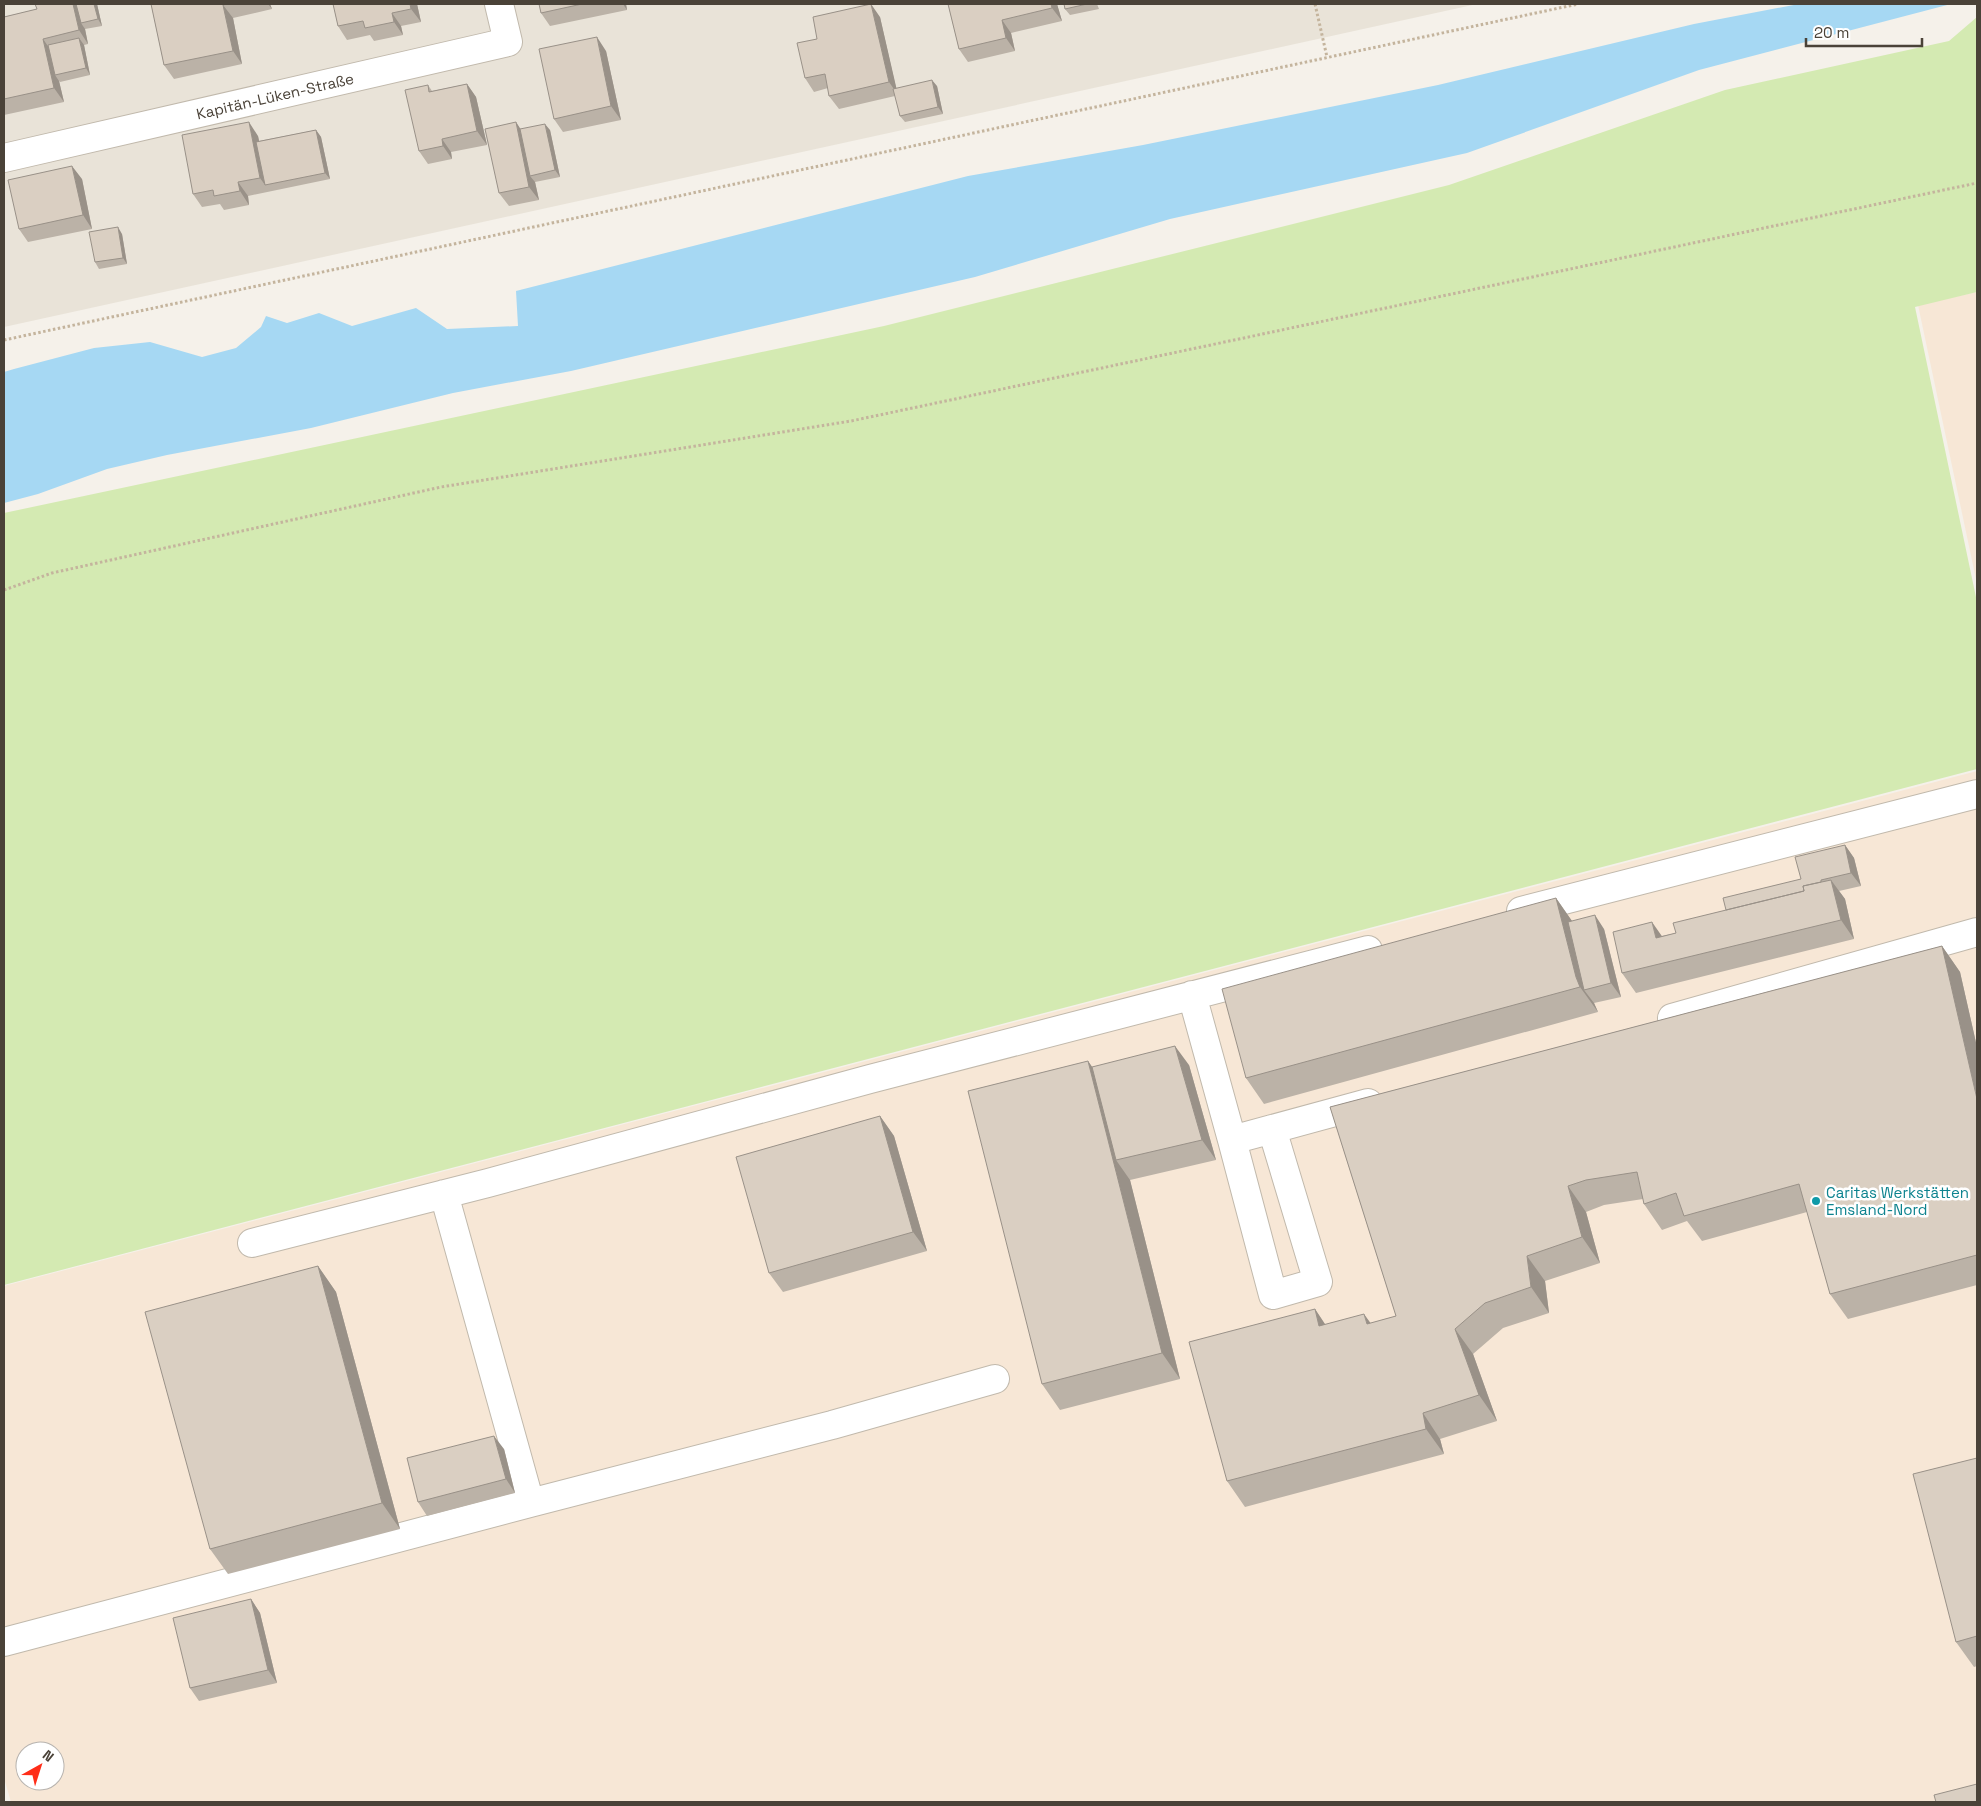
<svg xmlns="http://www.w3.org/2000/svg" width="1981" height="1806" font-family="'Space Grotesk',sans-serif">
  <rect width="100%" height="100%" fill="#f5f1ea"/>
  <!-- residential -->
  <path fill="#e9e3d8" d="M4 4H1477L4 327Z"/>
  <!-- commercial -->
  <path fill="#f7e7d6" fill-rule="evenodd" d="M1977 292V584L1918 305Z
    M1977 771V1802H11L4 1778V1286ZM25 1751H55V1781H25Z"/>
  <!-- green -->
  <path fill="#d4eab2" d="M1977 17V292L1915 307 1977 602V769L4 1285V513L884 326 1449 185 1725 90 1949 41Z"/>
  <!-- water -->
  <path fill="#a6d8f3" d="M1799 4H1951L1699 70 1467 153 1170 219 975 277 571 371 453 393 311 428 167 455 107 469 38 494 4 503V372L14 369 94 348 150 342 202 357 236 348 261 327 266 316 287 323 319 313 352 326 416 308 447 329 518 326 516 291 968 176 1143 145 1438 85 1694 24Z"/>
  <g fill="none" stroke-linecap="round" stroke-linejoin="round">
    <defs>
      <path id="minor" d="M4 158 508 42 499 4
        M1521 911 1977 794
        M1192 995 1232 1140 1368 1103
        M1672 1018 1977 932
        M1232 1140 1273 1295 1318 1282 1272 1129
        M252 1243 488 1183 870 1079 1368 950
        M530 1503 832 1425 995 1379
        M4 1642 530 1503 444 1194"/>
    </defs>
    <!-- minor casing -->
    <use href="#minor" stroke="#c1b9ac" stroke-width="30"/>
    <!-- path -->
    <path stroke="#c4b49d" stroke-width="3" stroke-dasharray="2.5 2.5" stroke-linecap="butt" d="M1315 4 1327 57
      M4 340 1578 4
      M4 590 52 573 441 487 851 421 1977 183"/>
    <!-- minor -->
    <use href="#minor" stroke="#fff" stroke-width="28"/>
  </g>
  <!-- wall -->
  <path fill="#bbb2a7" d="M35 4H97L102 26 85 29 88 44 84 45 90 75 60 82 59 81 64 102 4 115V17L37 9Z
    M151 4H270L272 9 233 18 242 64 174 79 164 65Z
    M333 4H417L421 22 401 26 403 35 374 41 370 35 347 40 338 26Z
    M539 4H626L627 10 550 26 541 13Z
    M948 4H1057L1062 21 1011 33 1015 51 968 62 959 49Z
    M1064 4H1097L1099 9 1070 15 1065 9Z
    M880 17 896 88 937 86 943 114 905 122 900 116 895 96 839 109 829 96 828 88 814 92 805 78 817 39Z
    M606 51 621 120 563 132 554 119Z
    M467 84 476 97 487 145 451 152 452 159 428 164 419 151 428 85 432 91Z
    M516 122 520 129 550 130 560 177 535 182 539 200 509 206 499 193Z
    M316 130 321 137 330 179 248 196 249 205 224 210 220 204 202 207 193 194 258 136 259 141Z
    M82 179 92 229 28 242 19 229Z
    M122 234 127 264 99 269 95 262Z
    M1845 845 1854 858 1861 886 1839 891 1845 899 1854 939 1636 993 1622 973 1662 936 1676 933 1726 910 1801 879Z
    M1556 898 1572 921 1604 929 1621 997 1594 1003 1598 1012 1264 1104 1246 1078Z
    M1942 946 1960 972 1977 1047V1285L1848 1319 1830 1294 1807 1212 1702 1241 1687 1221 1662 1230 1644 1204 1643 1199 1604 1205 1586 1212 1600 1263 1545 1281 1549 1313 1503 1328 1473 1354 1497 1421 1440 1439 1444 1454 1245 1507 1227 1481 1315 1309 1325 1324 1371 1323 1396 1316 1330 1107Z
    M1088 1061 1092 1067 1189 1065 1216 1160 1130 1180 1180 1379 1060 1410 1042 1384Z
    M880 1116 894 1136 927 1251 783 1292 769 1273Z
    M318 1266 336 1292 400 1529 228 1574 210 1549Z
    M504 1449 515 1493 427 1516 418 1502Z
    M1977 1458V1666L1974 1667 1956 1642Z
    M251 1599 260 1613 277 1683 199 1701 190 1688Z"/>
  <!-- shaded-wall -->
  <path fill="#999188" d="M73 4H80L81 23 85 29 88 44 79 30Z
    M94 4H97L102 26 98 19Z
    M268 4H270L272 9Z
    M410 4H417L421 22 411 9Z
    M623 4H626L627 10Z
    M871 4 880 17 898 95 889 82Z
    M1051 4H1057L1062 21 1052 8Z
    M223 5 233 18 242 64 233 51Z
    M392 13 401 26 403 35 394 22Z
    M1002 20 1011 33 1015 51 1006 38Z
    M597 37 606 51 621 120 611 106Z
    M79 38 84 45 90 75 86 68Z
    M43 39 52 52 55 75 59 81 64 102 54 88Z
    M932 80 937 86 943 114 938 107Z
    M467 84 476 97 487 145 477 131Z
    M249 122 258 136 268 184 265 185 260 178Z
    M516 122 525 136 530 176 535 182 539 200 529 187Z
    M545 124 550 130 560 177 555 170Z
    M316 130 321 137 330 179 325 173Z
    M442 139 451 152 452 159 443 146Z
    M72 166 82 179 92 229 83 215Z
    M238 182 248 196 249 205 240 191Z
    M118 227 122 234 127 264 123 258Z
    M1845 845 1854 858 1861 886 1851 873Z
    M1831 880 1845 899 1854 939 1841 920Z
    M1556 898 1574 924 1584 990 1594 1003 1598 1012 1580 987 1576 977Z
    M1595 915 1604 929 1621 997 1611 983Z
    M1652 922 1666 942 1656 938Z
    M1942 946 1960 972 1977 1047V1099Z
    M1175 1046 1189 1065 1216 1160 1202 1140Z
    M1088 1061 1106 1087 1116 1160 1130 1180 1180 1379 1162 1353Z
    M880 1116 894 1136 927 1251 913 1232Z
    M1568 1186 1586 1212 1600 1263 1582 1237Z
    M1527 1256 1545 1281 1549 1313 1531 1287Z
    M318 1266 336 1292 400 1529 382 1503Z
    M1315 1309 1332 1335 1319 1326Z
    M1364 1314 1382 1339 1367 1324Z
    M1455 1329 1473 1354 1497 1421 1479 1395Z
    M1423 1413 1440 1439 1444 1454 1426 1429Z
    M494 1436 504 1449 515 1493 506 1479Z
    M251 1599 260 1613 277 1683 268 1670Z"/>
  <!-- building -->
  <path fill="#dacfc2" stroke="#999188" d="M35 4H73L79 30 43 39 54 88 4 99V17L37 9Z
    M76 4H94L98 19 81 23Z
    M151 4H227L223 5 233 51 164 65Z
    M333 4H410L411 9 392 13 394 22 365 28 363 21 338 26Z
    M539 4H582L541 13Z
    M871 4 889 82 829 96 825 74 805 78 797 43 817 39 813 17Z
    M948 4H1051L1052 8 1002 20 1006 38 959 49Z
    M1064 4H1087L1065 9Z
    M597 37 611 106 554 119 539 49Z
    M79 38 86 68 55 75 48 45Z
    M932 80 938 107 900 116 893 89Z
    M467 84 477 131 442 139 443 146 419 151 405 90 428 85 429 92Z
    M249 122 260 178 238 182 240 191 214 196 213 190 193 194 182 135Z
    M516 122 529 187 499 193 485 129Z
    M545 124 555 170 530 176 520 129Z
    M316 130 325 173 265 185 256 142Z
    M72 166 83 215 19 229 8 180Z
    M118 227 123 258 95 262 89 232Z
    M1845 845 1851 873 1821 880V882L1803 886 1804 891 1726 910 1723 898 1801 879 1795 857Z
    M1831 880 1841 920 1622 973 1613 932 1652 922 1656 938 1676 933 1673 923 1804 891 1803 886Z
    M1556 898 1576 977 1580 987 1246 1078 1222 989Z
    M1595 915 1611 983 1584 990 1568 922Z
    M1942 946 1977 1099V1255L1830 1294 1799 1184 1684 1216 1676 1193 1644 1204 1637 1172 1586 1180 1568 1186 1582 1237 1527 1256 1531 1287 1485 1303 1455 1329 1479 1395 1423 1413 1426 1429 1227 1481 1189 1342 1315 1309 1319 1326 1364 1314 1367 1324 1396 1316 1330 1107Z
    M1175 1046 1202 1140 1116 1160 1092 1067Z
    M1088 1061 1162 1353 1042 1384 968 1091Z
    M880 1116 913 1232 769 1273 736 1157Z
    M318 1266 382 1503 210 1549 145 1312Z
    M494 1436 506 1479 418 1502 407 1458Z
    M1977 1458V1636L1956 1642 1913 1474Z
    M251 1599 268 1670 190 1688 173 1618Z
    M1977 1784V1802H1936L1934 1795Z"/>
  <!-- markers -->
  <circle fill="#0f9aa8" stroke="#fff" stroke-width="2" cx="1816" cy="1201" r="5"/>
  <g text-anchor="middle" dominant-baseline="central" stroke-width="5" stroke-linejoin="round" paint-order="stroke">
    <!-- street labels -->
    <g font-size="15" fill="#4a4238" stroke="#fff">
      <text transform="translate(275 96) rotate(-13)">Kapitän-Lüken-Straße</text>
    </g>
    <!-- culture labels -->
    <g font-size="15" fill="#0d838f" stroke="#fff" text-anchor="start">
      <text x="1826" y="1192">Caritas Werkstätten<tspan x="1826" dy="17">Emsland-Nord</tspan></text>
    </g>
  </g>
  <!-- border -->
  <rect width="1981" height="1806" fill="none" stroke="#4a4238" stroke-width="10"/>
  <!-- north arrow -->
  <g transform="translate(40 1766) rotate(39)"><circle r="24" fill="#ffffff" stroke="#b7b3af"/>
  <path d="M0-4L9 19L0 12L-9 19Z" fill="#ff2d18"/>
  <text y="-8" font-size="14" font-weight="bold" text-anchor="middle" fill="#4a4238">N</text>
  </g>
  <!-- scale -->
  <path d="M1806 38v8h116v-8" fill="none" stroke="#4a4238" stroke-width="2.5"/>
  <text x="1814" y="38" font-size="15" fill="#4a4238" stroke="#ffffff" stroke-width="4" paint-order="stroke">20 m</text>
</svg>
